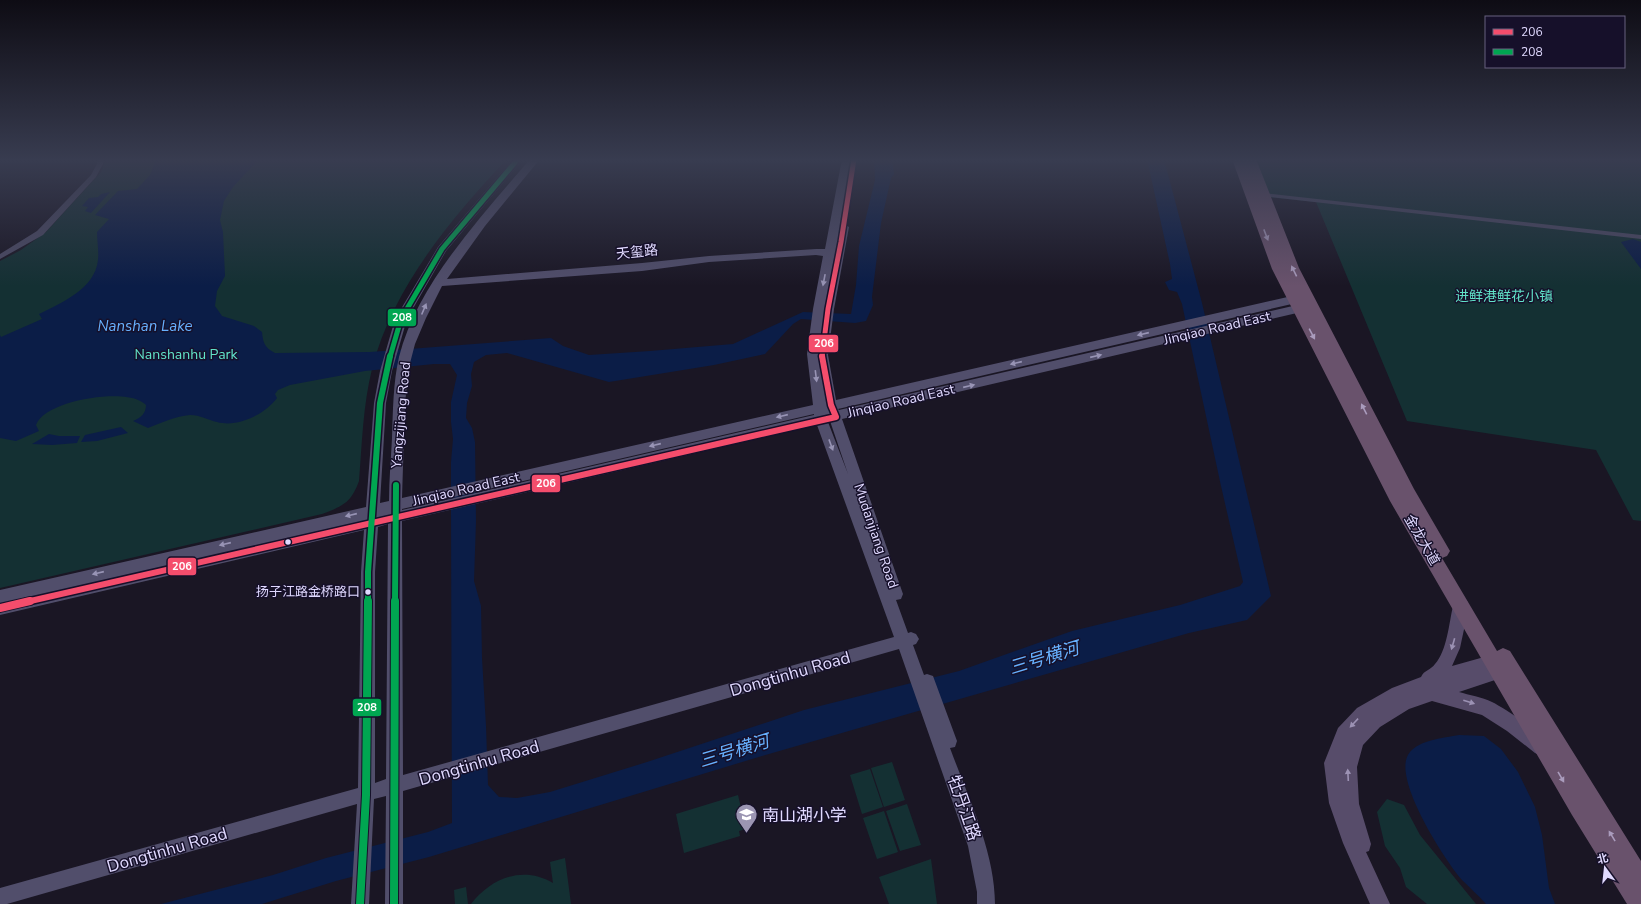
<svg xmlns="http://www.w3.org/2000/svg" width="1641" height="904" font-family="'Nunito Sans','Noto Sans SC',sans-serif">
  <rect width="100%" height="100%" fill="#1a1624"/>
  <!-- green -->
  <path fill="#143033" d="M106 159H507C451 218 392 289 372 369 363 405 362 444 359 481 351 503 343 506 322 514L0 588V261L21 250 46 232 101 172Z
    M1254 159H1641V521L1633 520 1596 450 1407 421 1316 202 1267 197Z
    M892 762 905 800 884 807 871 768Z
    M870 769 883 807 862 814 850 775Z
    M738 795 746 829 739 831 740 836 684 853 676 814Z
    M1387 799 1404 805 1420 835 1476 904H1427L1406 887 1400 868 1385 846 1377 812Z
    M907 804 921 845 900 851 886 811Z
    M884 811 898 852 877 859 863 818Z
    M565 858 571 904H471C491 878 523 865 553 883L550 862Z
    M931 859 937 904H889L879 877Z
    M466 887 468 904H455L454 890Z"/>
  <!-- water -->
  <path fill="#0b1d47" d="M156 159H259L233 187 224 201 220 220 223 232 225 276 217 291 215 306 222 316 254 326 262 332C263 343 265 348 275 353L370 352 551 338 563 346 589 355 650 351 733 344 803 312 851 314 856 285 859 246 875 180 874 159H892L894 174 891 178 881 223 872 297 873 305 866 321 855 323 801 319 793 324 765 354 714 365 609 382 507 353 486 355 474 362 471 374 472 386 467 403 466 418 472 428 475 442 476 521 474 581 481 606 482 658 486 726 488 785 499 797 517 798 550 792 647 762 804 710 959 671 1072 631 1180 605 1240 586 1243 582 1221 486 1182 304 1177 292 1169 290 1165 282 1172 279 1170 264 1147 159H1164L1202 303 1271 596 1247 620 1189 633 762 756 429 857 336 881 262 904H161L273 875 326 858 428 832 452 823 451 514V462L453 439 451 422V402L457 375 450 364H434L365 371 290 385 278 390 275 394 277 398C265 414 238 428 217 422 208 420 200 415 190 415 176 416 161 423 148 428L133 421C141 418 146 413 146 405 144 403 141 401 138 400 116 390 45 401 36 425L39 431 16 441 0 438V335L1 337 42 319 39 314C61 303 95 289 98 260 99 251 97 241 97 232L109 219 95 215 118 191 137 189 150 175Z
    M110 192 91 213 85 211 88 207 82 206 89 198 98 197 101 194Z
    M1633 239 1641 242V269L1621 242Z
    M121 427 128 433 97 441 81 442 85 435Z
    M49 434 59 436H80L77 443 52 445 32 444Z
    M1459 735 1484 736 1501 749 1518 772 1535 807 1542 835 1549 888 1555 904H1486C1478 895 1470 888 1462 880 1444 859 1396 784 1407 757 1414 740 1444 738 1459 735Z"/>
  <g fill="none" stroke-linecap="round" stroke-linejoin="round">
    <!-- street -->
    <path fill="#4d4b65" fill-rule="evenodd" d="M97 159H103V164L96 177 43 235 0 259V254L37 231 91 175 97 164Z
      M1264 193 1641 235V239L1262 196V194Z"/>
    <!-- secondary -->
    <path fill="#514e6b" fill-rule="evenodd" d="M513 159H523L446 251 407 319 392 371 386 403 380 503 389 501C389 480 391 459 392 438 393 411 393 383 399 357 417 284 482 216 530 159H540L485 226 447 279 642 263 709 256 816 249H825L842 159H852L840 226 844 224 849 227 834 309 828 355 836 400 1305 293 1309 294 1311 297 1309 300 1305 301 838 409 839 410 1310 302 1314 303 1316 306 1314 309 1310 310 842 419 903 594 901 599 896 600 908 633 911 632 916 634 919 639 916 644 913 645 924 675 927 674 933 676 957 741 955 747 950 748C968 797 995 852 995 904H977V892L968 846 899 649 403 791V904H385L386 796 374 799 369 904H351L357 804 7 904H0V888L358 788 361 572 364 530 0 615V590L366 507 374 403 380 371 395 319 438 247ZM816 255 823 256 813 309 807 354 813 405 402 498 405 403 409 367 415 344 426 318 442 286 642 271 709 262ZM814 414V415L402 510V509ZM830 421 848 474 828 422ZM817 425 894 637 403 775 402 521ZM388 524 386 779 375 783V572L378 527Z"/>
    <!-- primary -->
    <path fill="#574c6a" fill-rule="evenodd" d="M1461 599 1467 601 1469 606 1460 648 1452 666 1502 652 1508 655 1510 660 1509 662 1513 664 1515 669 1513 674 1459 692C1469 695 1482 697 1492 702 1506 709 1544 734 1550 747L1547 753 1541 756 1535 753 1507 731 1482 715 1432 701 1409 709 1380 727 1363 745 1357 767 1359 804 1371 844 1369 851 1366 852 1390 904H1370L1343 843 1329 803 1324 763 1338 728 1357 708 1392 688 1421 677C1424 670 1431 670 1435 664 1447 651 1449 623 1453 606L1455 601Z"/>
    <!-- highway -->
    <path fill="#69526c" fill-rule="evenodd" d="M1232 159H1244L1280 254 1244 159H1256L1299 268 1414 489 1450 551 1447 556 1442 558 1497 651 1503 648 1510 651 1641 861V904H1627L1572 815 1390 501 1272 269Z"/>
    <defs>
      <path id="bus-1-far2" d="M822 357 828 309 841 242 854 159"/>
      <path id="bus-1-far1" d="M26 602 836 417 831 405 822 356"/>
      <path id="bus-1" d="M0 608 30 601"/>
      <path id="bus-2-far2" d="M390 357 401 319 442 249 518 159"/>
      <path id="bus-2-far1" d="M368 602V572L380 403 390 356
        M395 602 396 485"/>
      <path id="bus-2" d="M360 904 366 795 368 601
        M394 904 395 601"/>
    </defs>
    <!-- bus-1-far2 casing -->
    <use href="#bus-1-far2" stroke="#16102a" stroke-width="8"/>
    <!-- bus-1-far1 casing -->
    <use href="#bus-1-far1" stroke="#16102a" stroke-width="9"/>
    <!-- bus-1 casing -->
    <use href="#bus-1" stroke="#16102a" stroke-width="10"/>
    <!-- bus-2-far2 casing -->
    <use href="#bus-2-far2" stroke="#16102a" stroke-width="8"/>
    <!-- bus-2-far1 casing -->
    <use href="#bus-2-far1" stroke="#16102a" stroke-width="9"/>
    <!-- bus-2 casing -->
    <use href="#bus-2" stroke="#16102a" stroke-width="10"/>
    <!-- bus-1-far2 -->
    <use href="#bus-1-far2" stroke="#f44d6c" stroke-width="5"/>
    <!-- bus-1-far1 -->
    <use href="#bus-1-far1" stroke="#f44d6c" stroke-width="6"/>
    <!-- bus-1 -->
    <use href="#bus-1" stroke="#f44d6c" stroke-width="8"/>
    <!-- bus-2-far2 -->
    <use href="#bus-2-far2" stroke="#00a651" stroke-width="5"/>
    <!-- bus-2-far1 -->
    <use href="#bus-2-far1" stroke="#00a651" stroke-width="6"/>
    <!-- bus-2 -->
    <use href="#bus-2" stroke="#00a651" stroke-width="8"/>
  </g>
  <!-- one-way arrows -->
  <defs><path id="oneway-solid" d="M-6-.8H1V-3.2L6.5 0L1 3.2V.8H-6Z"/></defs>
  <g fill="#aa9cbd">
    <use href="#oneway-solid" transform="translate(1266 235) rotate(69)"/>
    <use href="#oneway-solid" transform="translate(1294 271) rotate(-116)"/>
    <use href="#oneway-solid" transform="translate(1312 334) rotate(62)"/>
    <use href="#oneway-solid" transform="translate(1364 409) rotate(-117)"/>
    <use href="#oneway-solid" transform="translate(1561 777) rotate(60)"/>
    <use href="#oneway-solid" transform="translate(1612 836) rotate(-121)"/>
  </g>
  <g fill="#9894b5">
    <use href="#oneway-solid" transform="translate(824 280) rotate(101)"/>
    <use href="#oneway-solid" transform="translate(424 309) rotate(-67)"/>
    <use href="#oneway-solid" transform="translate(1143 334) rotate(167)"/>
    <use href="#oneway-solid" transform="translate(1096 356) rotate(-13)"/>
    <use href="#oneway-solid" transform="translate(1016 363) rotate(167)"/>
    <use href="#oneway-solid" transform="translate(816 376) rotate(83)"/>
    <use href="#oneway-solid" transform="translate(969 386) rotate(-13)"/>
    <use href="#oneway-solid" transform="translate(782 416) rotate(167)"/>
    <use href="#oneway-solid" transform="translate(655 445) rotate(167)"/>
    <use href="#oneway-solid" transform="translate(831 445) rotate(70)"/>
    <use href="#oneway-solid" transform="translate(351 515) rotate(167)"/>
    <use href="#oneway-solid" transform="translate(225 544) rotate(167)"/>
    <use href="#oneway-solid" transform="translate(98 573) rotate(167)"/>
  </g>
  <g fill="#9c92b4">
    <use href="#oneway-solid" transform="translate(1453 644) rotate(106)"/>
    <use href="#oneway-solid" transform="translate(1469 702) rotate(18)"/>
    <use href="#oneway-solid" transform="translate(1354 723) rotate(133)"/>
    <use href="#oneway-solid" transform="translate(1348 775) rotate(-93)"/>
  </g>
  <!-- sky -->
  <linearGradient id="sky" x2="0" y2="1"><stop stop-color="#0e0c14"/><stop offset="0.56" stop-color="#383c50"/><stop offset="1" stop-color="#383c50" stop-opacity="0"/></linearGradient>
  <rect width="1641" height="286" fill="url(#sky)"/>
  <!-- icons -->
  <defs>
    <symbol id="school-pin" viewBox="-11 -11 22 30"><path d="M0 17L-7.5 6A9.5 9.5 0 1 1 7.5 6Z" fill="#9b95b2" stroke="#16102a"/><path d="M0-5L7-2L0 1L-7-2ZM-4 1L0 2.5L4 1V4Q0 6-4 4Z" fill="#fff"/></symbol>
  </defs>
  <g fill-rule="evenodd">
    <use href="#school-pin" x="734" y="802" width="25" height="34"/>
  </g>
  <!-- markers -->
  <g fill="#e0d9ff" stroke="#16102a" stroke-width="1.5">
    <circle cx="288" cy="542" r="3.5"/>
    <circle cx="368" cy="592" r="3.5"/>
  </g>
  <g text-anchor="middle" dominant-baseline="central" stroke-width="3" stroke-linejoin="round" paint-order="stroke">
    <!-- bus labels -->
    <g font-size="13" fill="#e0d9ff" stroke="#16102a" text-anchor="end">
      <text x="360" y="592">扬子江路金桥路口</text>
    </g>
    <!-- street labels -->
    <g font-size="14" fill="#e0d9ff" stroke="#16102a">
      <text transform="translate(637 252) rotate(-6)">天玺路</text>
      <text transform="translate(1217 328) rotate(-13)">Jinqiao Road East</text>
      <text transform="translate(901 401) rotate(-13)">Jinqiao Road East</text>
      <text transform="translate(401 415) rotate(-85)">Yangzijiang Road</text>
      <text transform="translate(466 489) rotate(-13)">Jinqiao Road East</text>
      <text transform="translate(876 536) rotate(71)">Mudanjiang Road</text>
      <text transform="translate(1422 540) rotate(60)">金龙大道</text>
    </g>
    <!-- park labels -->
    <g font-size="14" fill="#61e3c9" stroke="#16102a">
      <text x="1504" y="296">进鲜港鲜花小镇</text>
      <text x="186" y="354">Nanshanhu Park</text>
    </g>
    <!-- water labels -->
    <g font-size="15" font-style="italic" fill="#67b1ff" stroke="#16102a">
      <text x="145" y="326">Nanshan Lake</text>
    </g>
    <!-- near-street labels -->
    <g font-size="17" fill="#e0d9ff" stroke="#16102a">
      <text transform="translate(790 674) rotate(-16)">Dongtinhu Road</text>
      <text transform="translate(479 763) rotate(-16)">Dongtinhu Road</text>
      <text transform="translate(964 808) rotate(71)">牡丹江路</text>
      <text transform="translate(167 850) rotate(-16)">Dongtinhu Road</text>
    </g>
    <!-- near-poi labels -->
    <g font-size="17" fill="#e0d9ff" stroke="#16102a" text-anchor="start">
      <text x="762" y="815">南山湖小学</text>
    </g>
    <!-- near-water labels -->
    <g font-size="18" font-style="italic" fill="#67b1ff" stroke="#16102a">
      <text transform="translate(1044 658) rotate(-17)">三号横河</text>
      <text transform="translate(734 751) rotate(-17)">三号横河</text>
    </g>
  </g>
  <g stroke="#16102a" stroke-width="1.5">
    <rect x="387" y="308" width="30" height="19" rx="4" fill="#00a651"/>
    <rect x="808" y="334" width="31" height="19" rx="4" fill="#f44d6c"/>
    <rect x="531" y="474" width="30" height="19" rx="4" fill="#f44d6c"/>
    <rect x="167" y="557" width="30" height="19" rx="4" fill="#f44d6c"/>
    <rect x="352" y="698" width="30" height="19" rx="4" fill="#00a651"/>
  </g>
  <g font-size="11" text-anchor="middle" font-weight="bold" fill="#fff">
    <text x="402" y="321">208</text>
    <text x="824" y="347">206</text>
    <text x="546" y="487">206</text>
    <text x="182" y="570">206</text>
    <text x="367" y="711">208</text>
  </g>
  <!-- legend -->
  <rect x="1485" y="16" width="140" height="52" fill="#16102a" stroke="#67607f"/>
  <rect x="1493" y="29" width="20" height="6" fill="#f44d6c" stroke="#67607f"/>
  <text x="1521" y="36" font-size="12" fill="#e0d9ff">206</text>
  <rect x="1493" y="49" width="20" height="6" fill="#00a651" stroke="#67607f"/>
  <text x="1521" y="56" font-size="12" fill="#e0d9ff">208</text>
  <!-- north arrow -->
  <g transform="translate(1605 868) rotate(345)" stroke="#16102a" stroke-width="3" paint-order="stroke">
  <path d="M0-3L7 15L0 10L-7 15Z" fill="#e0d9ff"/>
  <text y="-6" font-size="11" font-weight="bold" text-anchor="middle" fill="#e0d9ff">北</text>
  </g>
</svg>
